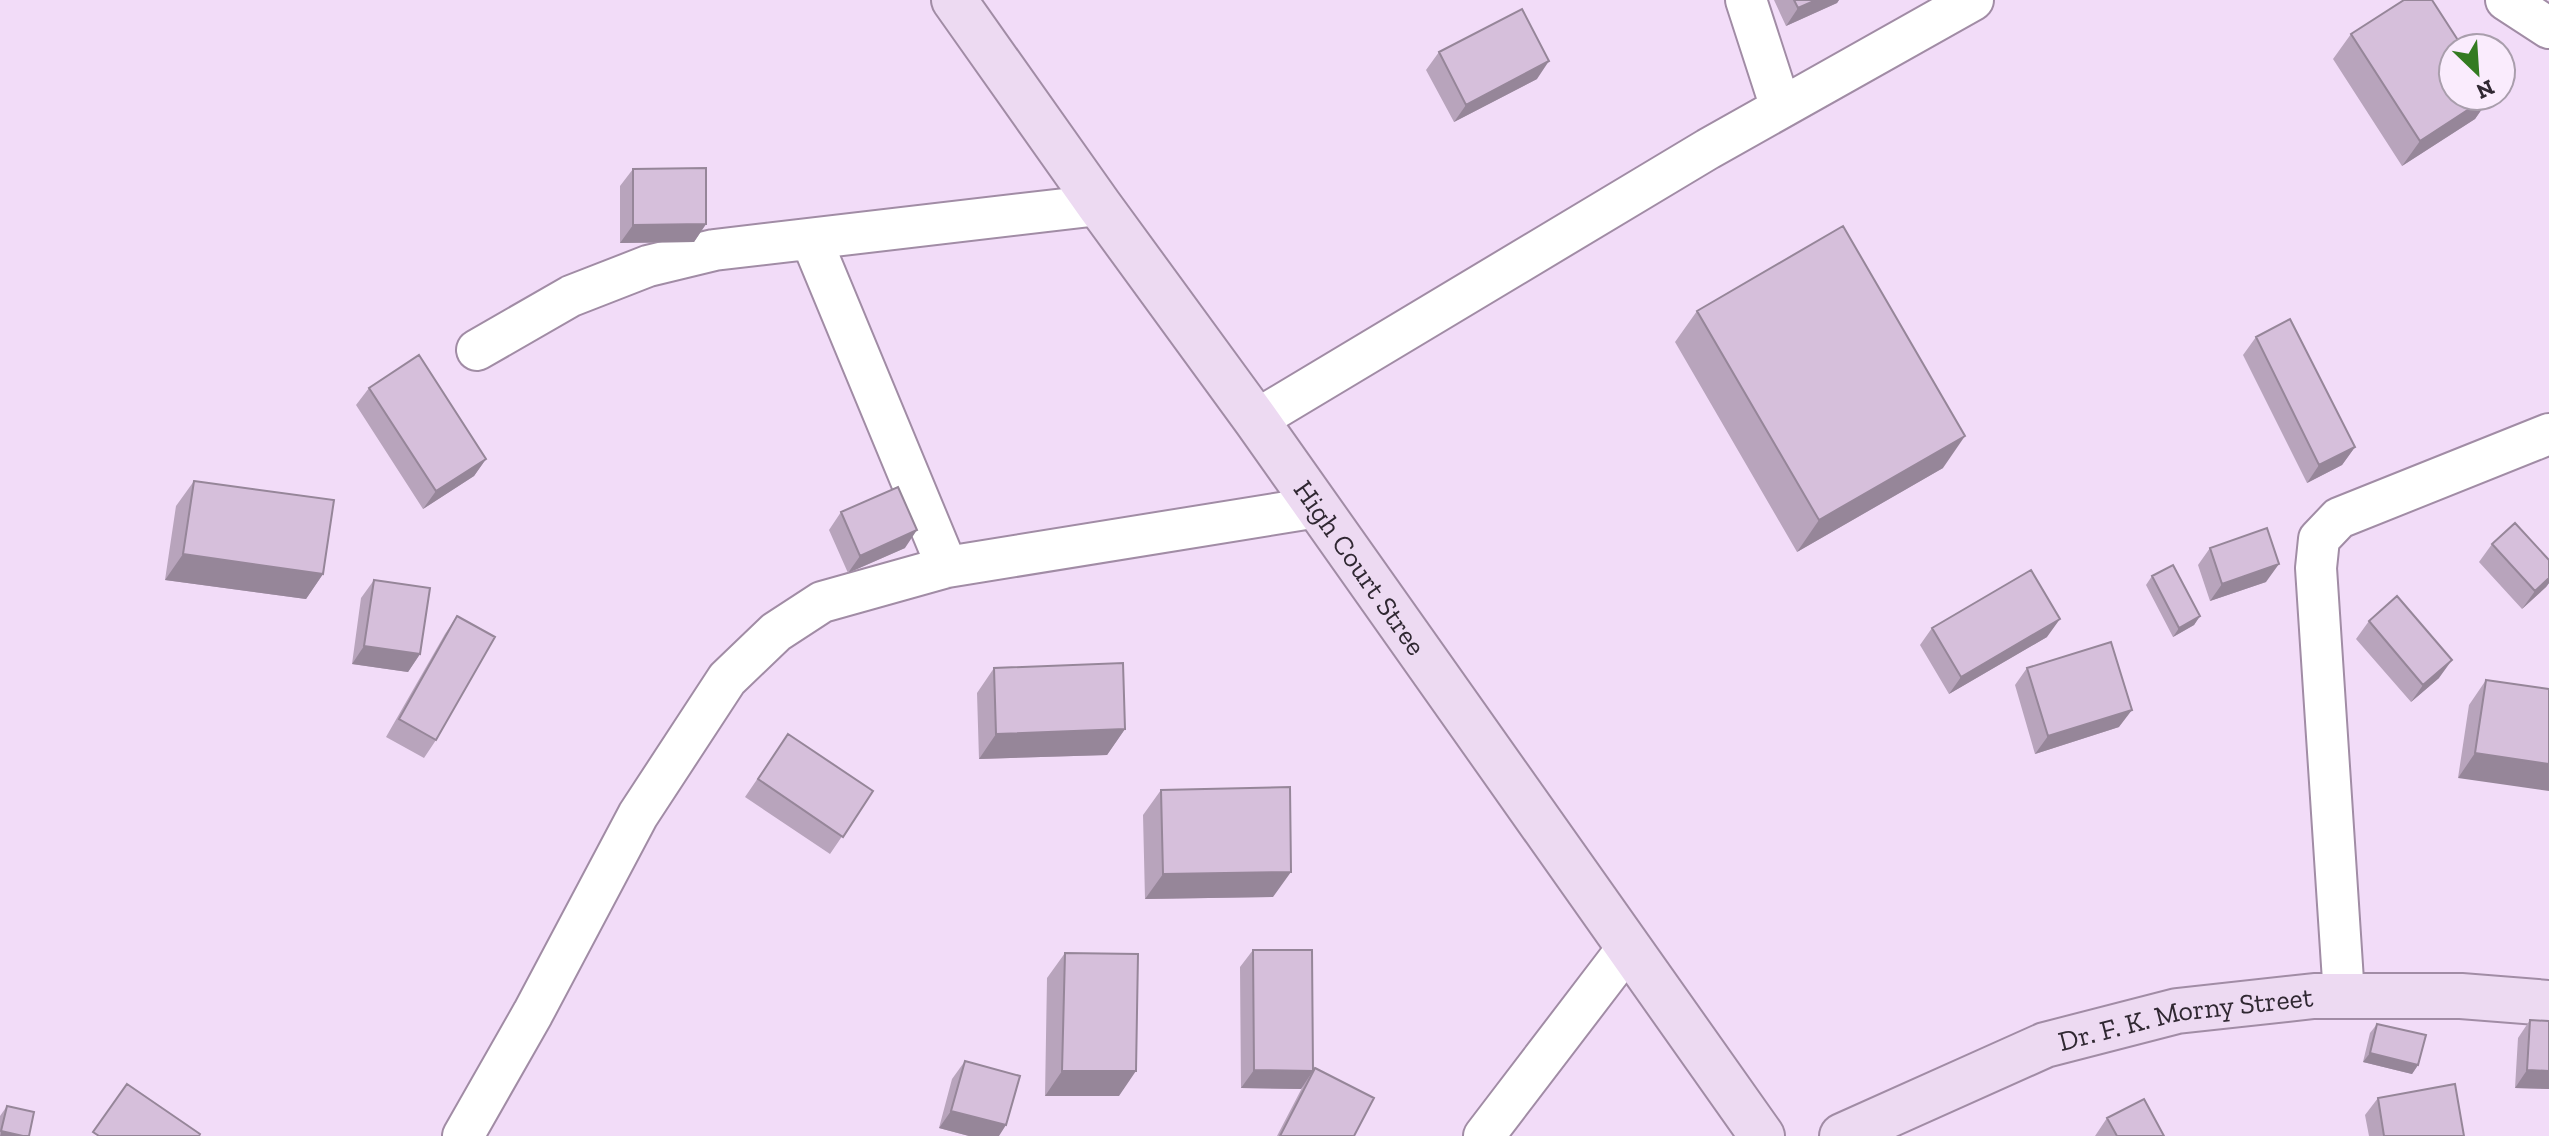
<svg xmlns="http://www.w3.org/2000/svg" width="2549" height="1136" font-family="'Zilla Slab',serif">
  <rect width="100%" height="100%" fill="#f2dcf8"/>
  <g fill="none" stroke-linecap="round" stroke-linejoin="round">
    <defs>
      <path id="street" d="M1746 0 1781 108
        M2506 0 2549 28
        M811 239 947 567
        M477 350 571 296 648 266 714 250 1099 205
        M1256 420 1708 149 1973 0
        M2344 996 2316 568 2319 539 2339 518 2549 434
        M463 1136 533 1013 638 815 727 679 776 632 822 602 947 567 1318 507
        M1484 1136 1629 946"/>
      <g id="secondary">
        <path id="s1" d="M954 0 1099 205 1256 420 1762 1136"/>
        <path id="s2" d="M1842 1136 2045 1045 2177 1011 2314 996H2461L2549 1003"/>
      </g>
    </defs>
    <!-- street casing -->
    <use href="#street" stroke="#a18ca5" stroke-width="44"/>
    <!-- secondary casing -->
    <use href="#secondary" stroke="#a18ca5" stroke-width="48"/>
    <!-- street -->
    <use href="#street" stroke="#fff" stroke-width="40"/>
    <!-- secondary -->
    <use href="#secondary" stroke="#eddaf2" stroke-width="44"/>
  </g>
  <!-- wall -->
  <path fill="#b8a4bc" d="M1774 0H1839L1837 3 1786 26Z
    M2351 34 2453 96H2491L2475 119 2402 166 2333 59Z
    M1439 52 1537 79 1454 122 1426 70Z
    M633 169 706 224 694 242 620 243V186Z
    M1697 311 1943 468 1797 552 1675 342Z
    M2256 337 2355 447 2342 465 2307 483 2243 355Z
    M369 388 486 459 474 476 423 509 356 405Z
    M194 481 323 574 306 599 165 580 176 506Z
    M841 512 905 548 848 573 829 530Z
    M2492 544 2549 560V583L2546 587 2522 609 2479 562Z
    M2210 548 2266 582 2210 601 2198 565Z
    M2152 576 2200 616 2194 625 2173 637 2146 585Z
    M374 580 420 654 408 672 352 664 361 598Z
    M457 616 436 740 424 758 386 737 445 634Z
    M2369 621 2439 678 2411 702 2356 639Z
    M1932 628 2047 637 1949 694 1920 645Z
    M994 668 1125 729 1107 755 979 759 977 693Z
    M2027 668 2119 727 2035 754 2015 685Z
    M2486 680 2549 689 2458 778 2469 705Z
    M788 734 873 791 830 854 745 797Z
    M1161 790 1273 897 1145 899 1143 815Z
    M1253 950 1313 1071 1354 1136H1277L1303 1086 1301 1089 1241 1088 1240 967Z
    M1065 953 1119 1096H1045L1047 978Z
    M2530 1020 2549 1089 2515 1088 2518 1038Z
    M2377 1024 2418 1065 2412 1074 2363 1062 2370 1033Z
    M965 1061 999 1136H969L939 1128 952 1079Z
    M2378 1098 2464 1136H2369L2365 1115Z
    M7 1106 0 1136V1116Z
    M2107 1118 2164 1136H2095Z"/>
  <!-- shaded-wall -->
  <path fill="#968699" d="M1816 0H1839L1837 3 1786 26 1798 8Z
    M1549 61 1537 79 1454 122 1466 105Z
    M2489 96H2491L2475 119 2402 166 2420 141Z
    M706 224 694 242 620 243 633 225Z
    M1965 436 1943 468 1797 552 1819 520Z
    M2355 447 2342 465 2307 483 2319 465Z
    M486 459 474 476 423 509 436 491Z
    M917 530 905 548 848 573 860 556Z
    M183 554 323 574 306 599 165 580Z
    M2279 564 2266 582 2210 601 2222 584Z
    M2549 578V583L2546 587 2522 609 2535 591Z
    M2200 616 2194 625 2173 637 2179 628Z
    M2060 619 2047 637 1949 694 1961 677Z
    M364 646 420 654 408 672 352 664Z
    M2452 660 2439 678 2411 702 2423 685Z
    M2132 710 2119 727 2035 754 2048 736Z
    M1125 729 1107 755 979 759 996 734Z
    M2475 753 2549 764V791L2458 778Z
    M1291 872 1273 897 1145 899 1163 874Z
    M2370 1053 2418 1065 2412 1074 2363 1062Z
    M1254 1070 1313 1071 1301 1089 1241 1088Z
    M2527 1070 2549 1071V1089L2515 1088Z
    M1062 1071H1136L1119 1096H1045Z
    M951 1111 1006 1125 999 1136H969L939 1128Z
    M1 1131 23 1136H0Z"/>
  <!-- building -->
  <path fill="#d6bfdb" stroke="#968699" stroke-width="2" d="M1794 0H1816L1798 8Z
    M2404 0H2432L2463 48H2453V96H2489L2420 141 2351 34Z
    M1522 9 1549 61 1466 105 1439 52Z
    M706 168V224L633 225V169Z
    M1843 226 1965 436 1819 520 1697 311Z
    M2290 319 2355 447 2319 465 2256 337Z
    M419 355 486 459 436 491 369 388Z
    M194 481 334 500 323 574 183 554Z
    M898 487 917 530 860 556 841 512Z
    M2515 523 2549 560V578L2535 591 2492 544Z
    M2267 528 2279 564 2222 584 2210 548Z
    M2173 565 2200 616 2179 628 2152 576Z
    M2031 570 2060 619 1961 677 1932 628Z
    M374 580 430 588 420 654 364 646Z
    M2397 596 2452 660 2423 685 2369 621Z
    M457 616 495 637 436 740 399 719Z
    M2111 642 2132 710 2048 736 2027 668Z
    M1123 663 1125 729 996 734 994 668Z
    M2486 680 2549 689V764L2475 753Z
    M788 734 873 791 843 837 758 779Z
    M1290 787 1291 872 1163 874 1161 790Z
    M1253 950H1312L1313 1071 1254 1070Z
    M1065 953 1138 954 1136 1071H1062Z
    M2530 1020 2549 1021V1071L2527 1070Z
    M2377 1024 2426 1035 2418 1065 2370 1053Z
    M965 1061 1020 1076 1006 1125 951 1111Z
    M1315 1068 1374 1098 1354 1136H1280Z
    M127 1084 200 1134 199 1136H99L93 1132Z
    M2455 1084 2464 1136H2384L2378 1098Z
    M2144 1099 2164 1136H2117L2107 1118Z
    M7 1106 34 1112 29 1136H23L1 1131Z"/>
  <g text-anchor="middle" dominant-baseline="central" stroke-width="6" stroke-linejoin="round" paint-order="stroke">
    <!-- street labels -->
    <g font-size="28" fill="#302832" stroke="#faecfd">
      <text stroke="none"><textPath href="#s1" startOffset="698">High Court Stree</textPath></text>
      <text stroke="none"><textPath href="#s2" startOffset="366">Dr. F. K. Morny Street</textPath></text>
    </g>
  </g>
  <!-- north arrow -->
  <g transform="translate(2477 72) rotate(155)"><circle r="38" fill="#faecfd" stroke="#a99eac" stroke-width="2"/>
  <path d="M0-6L14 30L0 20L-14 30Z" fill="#337b21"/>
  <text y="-12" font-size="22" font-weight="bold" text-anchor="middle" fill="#302832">N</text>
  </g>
</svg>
